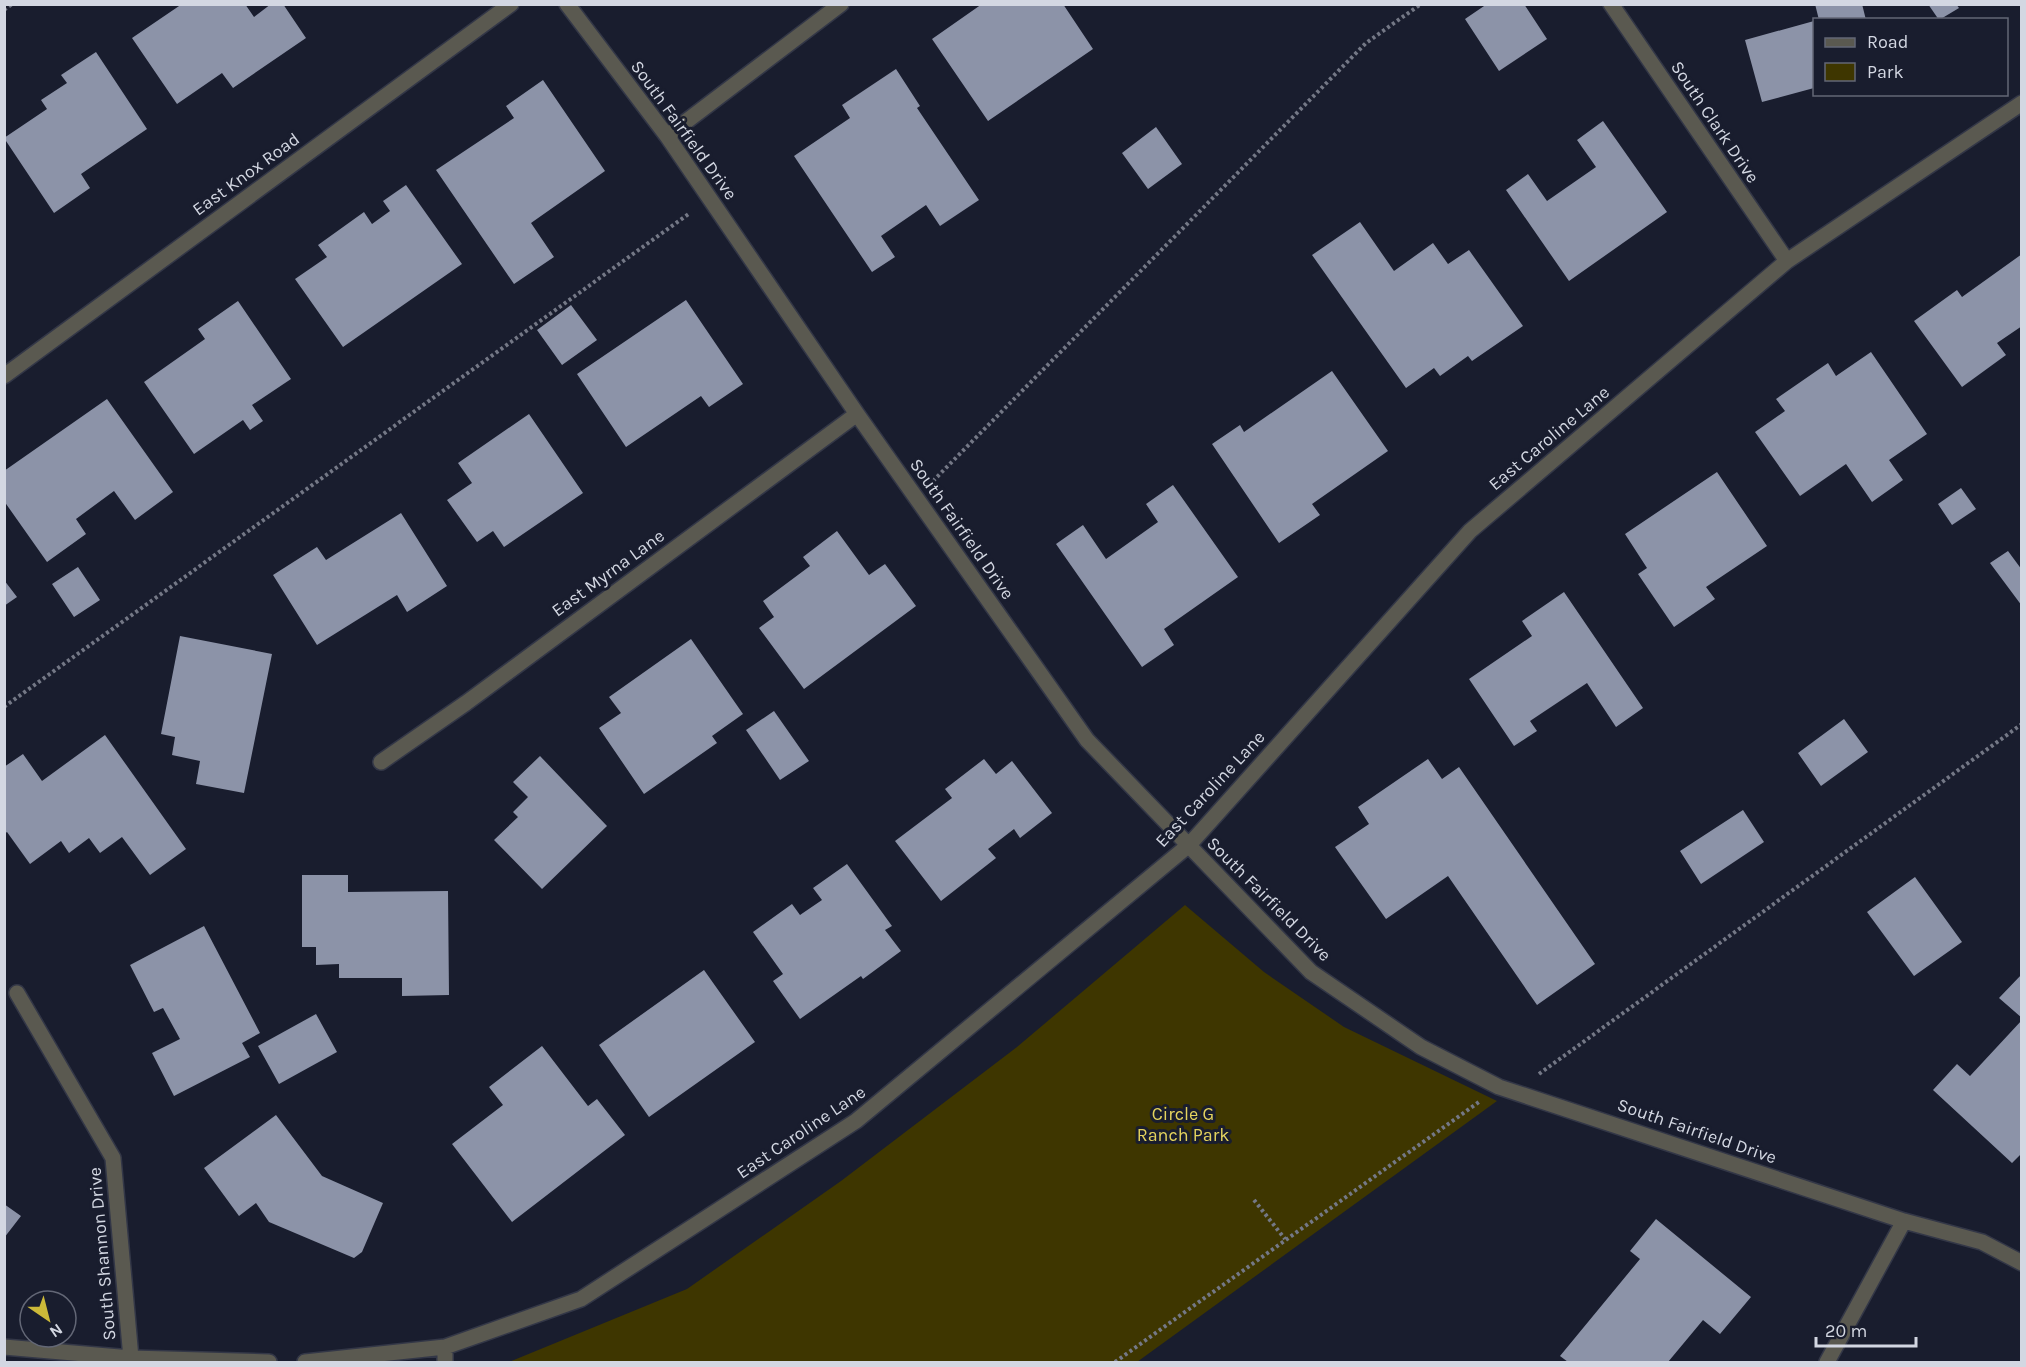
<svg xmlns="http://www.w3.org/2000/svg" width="2026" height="1367" font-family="Karla,sans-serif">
  <rect width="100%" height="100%" fill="#191d2e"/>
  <!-- green -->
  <path fill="#3e3600" d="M1185 905 1264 972 1344 1027 1497 1101 1137 1362H509L687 1289 841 1181 1017 1047Z"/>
  <!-- building -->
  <path fill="#8c93a8" d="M182 4H245L254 17 271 4H283L306 38 233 88 222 73 177 104 132 38Z
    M982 4H1063L1093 49 988 121 932 39Z
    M1487 4H1524L1547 39 1499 71 1465 19Z
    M1815 4H1862L1866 20H1819Z
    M1928 4H1956L1959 8 1939 20Z
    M1814 21V88L1762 102 1745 40Z
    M96 52 147 129 81 174 90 188 54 213 4 138 47 109 41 100 67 83 61 75Z
    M896 69 920 106 917 108 979 200 940 226 926 205 881 236 895 257 872 272 794 156 850 118 842 105Z
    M543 80 605 171 531 223 554 257 514 284 436 170 514 118 506 106Z
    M1603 121 1667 212 1569 281 1506 190 1528 174 1547 201 1596 167 1577 140Z
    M1156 127 1182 164 1148 189 1122 153Z
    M406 185 462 264 343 347 295 279 327 257 318 245 364 212 372 224 390 211 383 201Z
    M1360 222 1394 271 1433 243 1448 264 1469 250 1523 326 1472 361 1468 356 1440 376 1434 368 1406 388 1312 255Z
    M2022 254V326L1997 343 2006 355 1962 387 1914 321 1957 290 1962 297Z
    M686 300 743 384 709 407 701 396 626 447 577 374Z
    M238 301 291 379 252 405 263 421 250 430 243 420 194 454 144 382 205 339 198 329Z
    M571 305 597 340 562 365 537 330Z
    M1871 352 1927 434 1889 460 1903 480 1872 502 1846 464 1800 496 1755 432 1785 411 1776 399 1828 363 1836 376Z
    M1332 371 1388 451 1312 504 1320 515 1279 543 1212 444 1240 425 1244 432Z
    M107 399 173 492 135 520 114 491 76 519 86 534 47 562 4 501V471Z
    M529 414 583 493 504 547 493 531 477 542 447 500 472 483 458 463Z
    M1717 472 1767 546 1706 587 1715 599 1674 627 1638 574 1647 568 1625 534Z
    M1173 485 1238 577 1164 629 1174 645 1142 667 1056 544 1083 525 1106 559 1158 522 1146 504Z
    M1961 488 1976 509 1952 525 1938 504Z
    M401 513 447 586 407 612 397 595 317 645 273 575 317 547 326 560Z
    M837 531 869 575 885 564 916 606 804 689 759 628 774 617 763 601 810 566 803 557Z
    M2008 551 2022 570V606L1990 563Z
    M78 567 100 600 74 617 52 584Z
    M4 580 17 597 4 606Z
    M1564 592 1643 708 1616 727 1587 683 1530 721 1537 731 1514 746 1469 679 1532 636 1522 621Z
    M180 636 272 654 244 793 196 784 200 761 172 755 175 737 161 734Z
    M691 639 743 714 712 736 717 743 644 794 599 728 621 713 609 697Z
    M774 711 809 761 780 780 746 730Z
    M1844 719 1868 752 1821 786 1798 753Z
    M105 735 186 849 150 875 122 837 100 853 89 838 69 853 61 841 30 864 7 832 4 834V767L23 754 42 781Z
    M540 756 607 826 542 889 494 840 518 817 513 812 528 797 513 782Z
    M984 759 996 774 1012 761 1052 813 1020 838 1014 829 988 849 996 858 941 901 895 841 952 798 945 789Z
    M1428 759 1442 779 1459 767 1595 964 1537 1005 1448 876 1386 919 1335 847 1369 824 1358 807Z
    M1743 810 1764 842 1701 884 1680 851Z
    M847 864 892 926 885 930 901 951 863 979 861 976 800 1019 773 981 783 974 753 932 792 904 800 915 822 900 813 888Z
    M302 875H348V892L448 891 449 995 402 996V978H339V964L316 965V947H302Z
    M1915 877 1962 942 1914 976 1867 912Z
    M204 926 260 1033 242 1043 250 1057 174 1096 152 1053 180 1039 163 1008 154 1012 130 965Z
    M704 970 755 1042 649 1117 599 1045Z
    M2022 974V1018L1999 998Z
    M316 1014 337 1052 279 1084 258 1046Z
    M2022 1020V1153L2012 1163 1933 1090 1957 1064 1970 1076Z
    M542 1046 588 1106 597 1099 625 1135 512 1222 452 1144 503 1105 489 1087Z
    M276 1115 322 1176 383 1203 362 1252 354 1258 269 1222 256 1203 239 1216 204 1168Z
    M4 1204 21 1216 4 1238Z
    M1656 1219 1751 1297 1720 1334 1703 1320 1668 1362H1568L1560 1356 1640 1259 1630 1251Z"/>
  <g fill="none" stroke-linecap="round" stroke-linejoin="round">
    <defs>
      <path id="minor" d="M567 4 667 136 857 414 1087 740 1311 972 1421 1047 1499 1087 1904 1221 1982 1242 2022 1263
        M1611 4 1787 261
        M667 136 841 4
        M4 376 511 4
        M381 762 466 703 857 414
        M17 993 113 1158 131 1358
        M4 1347 131 1358 269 1362
        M445 1347V1362
        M305 1362 445 1347 581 1299 856 1121 1189 845 1470 531 1787 261 2022 103
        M1827 1362 1904 1221"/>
    </defs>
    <!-- minor casing -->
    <use href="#minor" stroke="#333747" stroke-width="18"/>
    <!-- path -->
    <path stroke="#747886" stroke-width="4" stroke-dasharray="3 3" stroke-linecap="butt" d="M4 10 12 4
      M933 481 1366 43 1421 4
      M4 707 690 213
      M1539 1074 2022 724
      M1254 1200 1285 1239
      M1115 1362 1479 1102"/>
    <!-- minor -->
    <use href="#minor" stroke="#5a5950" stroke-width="15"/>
  </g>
  <g text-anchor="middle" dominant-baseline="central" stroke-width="6" stroke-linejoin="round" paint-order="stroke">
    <!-- street labels -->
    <g font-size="18" fill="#d3d7e2" stroke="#191d2e">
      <text transform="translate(1715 122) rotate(56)">South Clark Drive</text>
      <text transform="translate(684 130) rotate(54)">South Fairfield Drive</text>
      <text transform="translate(246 174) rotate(-36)">East Knox Road</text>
      <text transform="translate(1549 438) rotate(-40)">East Caroline Lane</text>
      <text transform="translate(962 529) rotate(55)">South Fairfield Drive</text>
      <text transform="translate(608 573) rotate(-36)">East Myrna Lane</text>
      <text transform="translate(1210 789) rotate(-47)">East Caroline Lane</text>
      <text transform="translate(1269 899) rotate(45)">South Fairfield Drive</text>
      <text transform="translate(1697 1131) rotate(19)">South Fairfield Drive</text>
      <text transform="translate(801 1132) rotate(-34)">East Caroline Lane</text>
      <text transform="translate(102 1254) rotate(-95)">South Shannon Drive</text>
    </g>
    <!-- park labels -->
    <g font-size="18" fill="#e5d45e" stroke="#191d2e">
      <text x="1183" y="1114">Circle G<tspan x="1183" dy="21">Ranch Park</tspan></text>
    </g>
  </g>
  <!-- border -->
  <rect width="2026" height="1367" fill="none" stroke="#d3d7e2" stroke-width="12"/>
  <!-- legend -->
  <rect x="1813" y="18" width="195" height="78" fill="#191d2e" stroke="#636776" stroke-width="1.5"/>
  <rect x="1825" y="38" width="30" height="9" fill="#5a5950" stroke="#636776" stroke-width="1.5"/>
  <text x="1867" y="48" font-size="18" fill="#d3d7e2">Road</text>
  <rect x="1825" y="63" width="30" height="18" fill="#3e3600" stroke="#636776" stroke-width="1.5"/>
  <text x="1867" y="78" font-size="18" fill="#d3d7e2">Park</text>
  <!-- north arrow -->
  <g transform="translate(48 1319) rotate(145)"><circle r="28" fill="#191d2e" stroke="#636776" stroke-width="1.5"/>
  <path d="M0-4.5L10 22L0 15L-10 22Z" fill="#ccb939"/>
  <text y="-9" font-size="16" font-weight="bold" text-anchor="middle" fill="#d3d7e2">N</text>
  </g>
  <!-- scale -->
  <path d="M1816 1337v9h100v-9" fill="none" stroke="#d3d7e2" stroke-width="3"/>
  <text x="1825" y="1337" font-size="18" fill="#d3d7e2" stroke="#191d2e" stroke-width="4.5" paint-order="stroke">20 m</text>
</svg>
